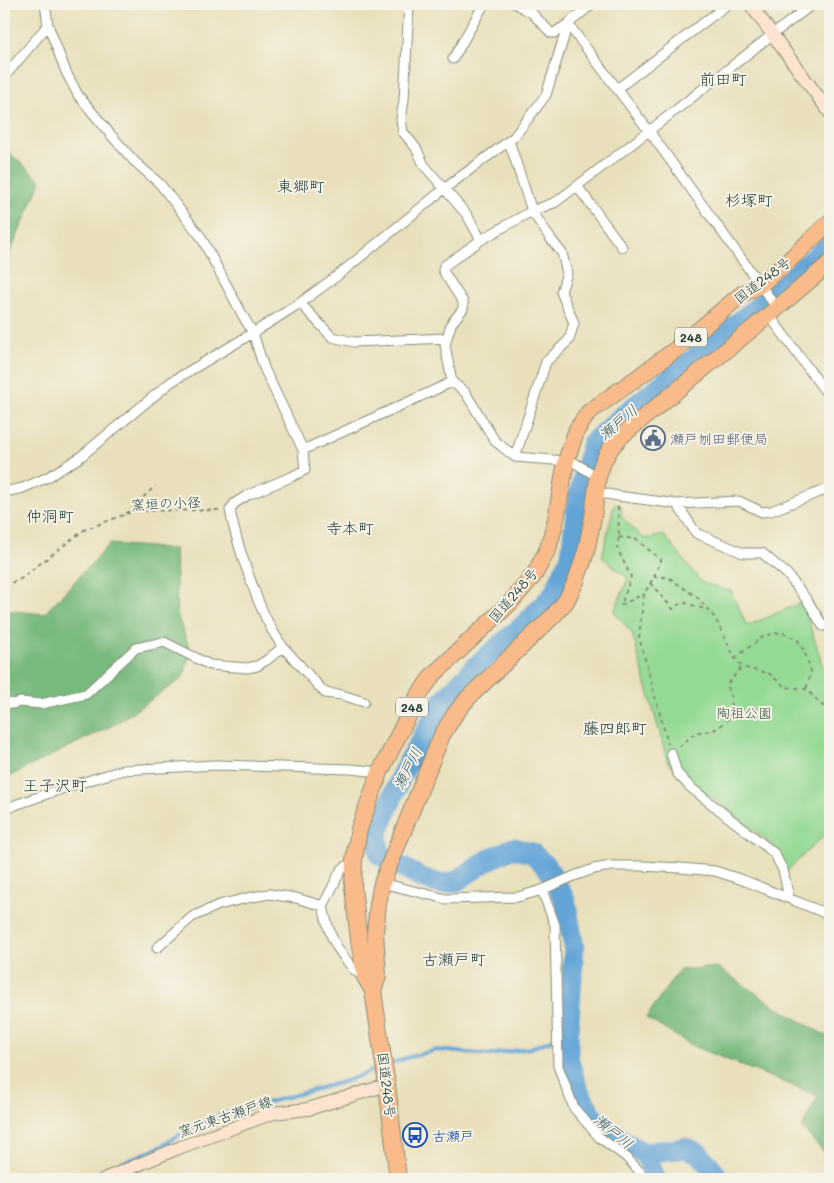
<svg xmlns="http://www.w3.org/2000/svg" width="834" height="1183" font-family="Mali,'Klee One',sans-serif">
  <rect width="100%" height="100%" fill="#f7f3e8"/>
  <filter id="ink" filterUnits="userSpaceOnUse"><feTurbulence type="fractalNoise" baseFrequency=".02" numOctaves="2"/><feDisplacementMap in="SourceGraphic" scale="10" xChannelSelector="R" yChannelSelector="G"/><feConvolveMatrix kernelMatrix="1 2 1 2 8 2 1 2 1" color-interpolation-filters="sRGB"/></filter>
  <filter id="wash" filterUnits="userSpaceOnUse"><feTurbulence type="fractalNoise" baseFrequency=".0096" numOctaves="4" result="noise"/><feDisplacementMap in="SourceGraphic" scale="20" xChannelSelector="R" yChannelSelector="G"/><feGaussianBlur stdDeviation="1.12" result="paint"/><feColorMatrix in="noise" values="0 0 0 0 0 0 0 0 0 0 0 0 0 0 0 0 0 1.4 0 .05"/><feComposite in="paint" operator="in"/></filter>
  <g filter="url(#wash)">
    <rect width="100%" height="100%" fill="#e9e0bb"/>
    <!-- green -->
    <path fill="#95da94" stroke="#5a8c64" d="M614 504 621 506 622 517 644 539 664 535 701 582 731 591 747 626 803 602 827 680 830 682V836H823L786 872 779 850 668 763 632 633 614 612 628 578 602 557Z"/>
    <!-- forest -->
    <path fill="#78ba7e" stroke="#4c7c59" d="M4 148 41 181 9 255 4 302Z
      M110 544 175 549 177 615 191 652 183 678 115 724 4 779V610L44 614Z
      M717 967 778 1008 830 1038V1159L802 1128 818 1096 693 1046 646 1018 679 970Z"/>
    <g fill="none" stroke-linecap="round" stroke-linejoin="round">
      <!-- stream -->
      <path stroke="#64a4d7" stroke-width="4" d="M388 1065 406 1058 436 1050 490 1055 530 1048 568 1034
        M83 1179 162 1146 188 1129 218 1116 346 1081 379 1068"/>
      <!-- river -->
      <path stroke="#64a4d7" stroke-width="21" d="M644 1153 656 1179
        M719 1179 711 1167 698 1153 685 1148 644 1153 626 1143 595 1119 578 1091 568 1058V1034L574 947 565 900 548 868 532 853 513 848 488 860 455 882 440 884 421 878 380 855 377 835 402 774 443 701 474 668 527 622 554 593 571 556 577 502 592 443 621 417 755 309 830 244"/>
    </g>
  </g>
  <g filter="url(#ink)">
    <g fill="none" stroke-linecap="round" stroke-linejoin="round">
      <defs>
        <path id="street" d="M409 4 404 100 401 119 403 132 416 148 424 165 467 215 481 240
          M516 4 532 13 551 33H554L568 24 592 4
          M568 24 649 131 777 308
          M453 59 484 4
          M4 77 48 25
          M617 89 728 4
          M509 141 532 211 550 238 562 253 567 273 561 292 574 323 569 340 546 362 515 457
          M577 186 622 247
          M300 303 332 337 354 342 447 338
          M769 315 830 398
          M303 450 452 382
          M598 477 575 463 566 461 515 457 495 441 465 392 452 382 445 345 451 324 463 309V302L445 274 443 270 444 266 481 240 507 225 532 211 556 202 649 131 773 34 813 4
          M4 492 23 488 48 477 79 458 171 382 253 333 300 303 337 276 444 189 514 137 546 95 568 24
          M596 492 618 496 677 504 739 501 762 512 771 511 830 488
          M677 504 696 533 743 553H762L787 574 807 600 823 626
          M283 647 325 693 342 695 364 702
          M4 702 13 704 20 702 41 704 86 694 136 648 164 642 210 665 247 668 257 666 267 660 283 647C269 628 260 607 252 584 243 560 235 536 230 510L235 503 248 495 291 477 305 470 303 450 264 368 253 333 243 316 201 237 160 184 134 161 111 135 78 95 66 72 48 25 45 4
          M671 753 677 773 690 787 774 853 783 870 789 898
          M4 811 15 805 67 787 123 770 216 765 351 769 380 772
          M354 861 341 870 323 906C328 929 332 943 347 961 353 969 356 973 365 977
          M382 883 446 899 518 897 542 890 574 876 594 869 611 866H641L681 868 715 871 743 880 830 915
          M542 890 555 925 558 1066 574 1108 599 1137 626 1157 644 1176V1179
          M157 948 192 917 219 905 247 898 269 894 296 898 323 906"/>
        <path id="secondary" d="M750 4 830 113
          M104 1179 181 1147 273 1113 308 1109 387 1085"/>
        <path id="highway" d="M373 991 365 977 359 940 353 887 354 860 359 829 380 772 417 698 432 676 510 603 534 575 548 549 556 519 566 461 577 429 589 412 637 378 675 350 742 294 760 285 786 263 830 222
          M398 1179 387 1085 373 991 378 976 375 933 378 904 382 883 442 735 455 714 468 698 553 616 566 601 576 581 586 552 593 517 598 477 603 462 610 449 620 437 769 315 830 263"/>
      </defs>
      <!-- street casing -->
      <use href="#street" stroke="#848e78" stroke-width="11"/>
      <!-- secondary casing -->
      <use href="#secondary" stroke="#848e78" stroke-width="14"/>
      <!-- highway casing -->
      <use href="#highway" stroke="#848e78" stroke-width="18"/>
      <!-- path -->
      <path stroke="#848e78" stroke-width="2" stroke-dasharray="4 4" stroke-linecap="butt" d="M618 506 619 537 617 548 631 577 621 605 644 594
        M126 514 155 486
        M619 537 636 539 661 560 654 577 644 594 639 637 668 744
        M654 577H668L698 598 715 618 735 658 742 667 770 674 785 687 806 689 830 713
        M650 583 673 609 682 602 708 610
        M4 585 19 580 84 530 134 511 220 510
        M735 658 764 636 781 632 798 640 805 653 811 672 806 689
        M679 747 696 732C714 732 718 729 730 717L731 697 727 684 742 667"/>
      <!-- street -->
      <use href="#street" stroke="#fff" stroke-width="9"/>
      <!-- secondary -->
      <use href="#secondary" stroke="#fde4d1" stroke-width="12"/>
      <!-- highway -->
      <use href="#highway" stroke="#fabb8b" stroke-width="16"/>
    </g>
  </g>
  <!-- icons -->
  <defs>
    <symbol id="civic-ring" viewBox="-11 -11 22 22"><circle r="9.5" fill="#f7f3e8" stroke="#5c6f8a" stroke-width="1.5"/><path d="M-.6-6.5H3V-4.5H.6V-3L4-1V1h2V6H-6V1h2V-1L-.6-3ZM-1.2 2.5V6h2.4V2.5Z" fill="#5c6f8a"/></symbol>
    <symbol id="bus-ring" viewBox="-11 -11 22 22"><circle r="9.5" fill="#f7f3e8" stroke="#1a4fb4" stroke-width="1.5"/><path d="M-5-6H5V4H4V6H2V4H-2V6H-4V4H-5ZM-3.5-4V0h7V-4ZM-3.5 1.2v1.5H-2V1.2ZM2 1.2v1.5H3.5V1.2Z" fill="#1a4fb4"/></symbol>
  </defs>
  <g fill-rule="evenodd">
    <use href="#civic-ring" x="639" y="424" width="28" height="28"/>
    <use href="#bus-ring" x="401" y="1121" width="28" height="28"/>
  </g>
  <g text-anchor="middle" dominant-baseline="central" stroke-width="4" stroke-linejoin="round" paint-order="stroke">
    <!-- shield labels -->
    <g fill="#f7f3e8" stroke="#60746a" stroke-width="1">
      <rect x="675" y="327.5" width="32" height="19" rx="4"/>
      <rect x="396" y="697.5" width="32" height="19" rx="4"/>
    </g>
    <g font-size="12" font-weight="bold" fill="#1f3d34">
      <text x="691" y="337">248</text>
      <text x="412" y="707">248</text>
    </g>
    <!-- street labels -->
    <g font-size="14" fill="#1f3d34" stroke="#f7f3e8">
      <text transform="translate(762 280) rotate(-37)">国道248号</text>
      <text transform="translate(166 503) rotate(-3)">窯垣の小径</text>
      <text transform="translate(513 595) rotate(-49)">国道248号</text>
      <text transform="translate(387 1085) rotate(83)">国道248号</text>
      <text transform="translate(225 1116) rotate(-19)">窯元東古瀬戸線</text>
    </g>
    <!-- service labels -->
    <g font-size="14" fill="#4e5e75" stroke="#f7f3e8" text-anchor="start">
      <text x="670" y="438">瀬戸刎田郵便局</text>
    </g>
    <!-- park labels -->
    <g font-size="14" fill="#375c47" stroke="#f7f3e8">
      <text x="744" y="712">陶祖公園</text>
    </g>
    <!-- transit labels -->
    <g font-size="14" fill="#164399" stroke="#f7f3e8" text-anchor="start">
      <text x="432" y="1135">古瀬戸</text>
    </g>
    <!-- water labels -->
    <g font-size="15" font-style="italic" fill="#345c65" stroke="#f7f3e8">
      <text transform="translate(618 422) rotate(-40)">瀬戸川</text>
      <text transform="translate(407 768) rotate(-63)">瀬戸川</text>
      <text transform="translate(614 1131) rotate(39)">瀬戸川</text>
    </g>
    <!-- quarter labels -->
    <g font-size="16" fill="#1f3d34" stroke="#f7f3e8">
      <text x="723" y="78">前田町</text>
      <text x="301" y="185">東郷町</text>
      <text x="749" y="199">杉塚町</text>
      <text x="50" y="515">仲洞町</text>
      <text x="350" y="527">寺本町</text>
      <text x="615" y="727">藤四郎町</text>
      <text x="55" y="784">王子沢町</text>
      <text x="454" y="958">古瀬戸町</text>
    </g>
  </g>
  <!-- margin -->
  <rect width="834" height="1183" fill="none" stroke="#f7f3e8" stroke-width="20"/>
</svg>
